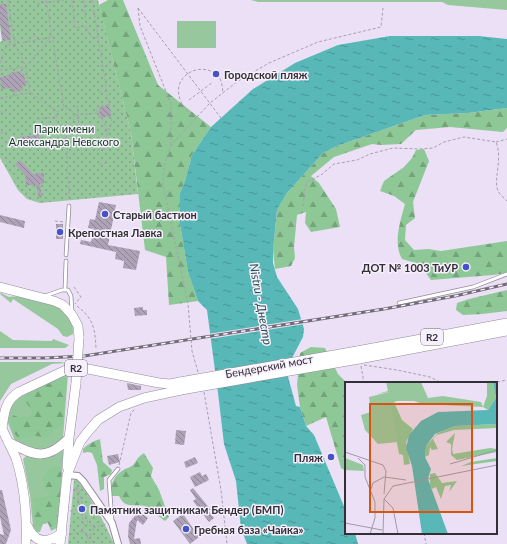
<svg xmlns="http://www.w3.org/2000/svg" width="507" height="544" font-family="Lato,sans-serif">
  <defs>
    <pattern id="forest-firs" width="22" height="20" patternUnits="userSpaceOnUse"><rect width="22" height="20" fill="#8fc897"/><path d="M5 1l3.5 6h-7zM16 11l3.5 6h-7z" fill="#75a37c"/></pattern>
    <pattern id="park-dots" width="8" height="8" patternUnits="userSpaceOnUse"><rect width="8" height="8" fill="#97c89d"/><path d="M2 2h.1M6 6h.1" fill="none" stroke="#7ca381" stroke-width="1.8" stroke-linecap="round"/></pattern>
    <pattern id="water-ripples" width="26" height="14" patternUnits="userSpaceOnUse"><rect width="26" height="14" fill="#58b8b8"/><path d="M2 4q2-2 4 0t4 0M15 11q2-2 4 0t4 0" fill="none" stroke="#499696"/></pattern>
    <pattern id="building-back-hatch" width="6" height="6" patternUnits="userSpaceOnUse"><rect width="6" height="6" fill="#ada2b6"/><path d="M-1 5l2 2M0 0l6 6M5-1l2 2" fill="none" stroke="#8d8495"/></pattern>
  </defs>
  <rect width="100%" height="100%" fill="#ebe0f5"/>
  <!-- grass -->
  <path fill="#97c89d" d="M251 0H507V10L448 5 442 2H258Z
    M177 21H216V48H177Z
    M1 293 9 297C19 295 46 301 55 306 61 309 66 313 70 319 73 323 73 329 73 334L67 337 63 336 58 329 13 299 11 303 0 294Z
    M0 331 13 340 52 341 53 339 69 345 65 348H0Z
    M0 362H60L67 363 52 364 11 384 0 401Z
    M65 374H68L63 439 62 442 40 452 15 441 6 418 13 400Z
    M62 451H63V455L58 526 57 528 51 531 48 523 43 524 40 532H37L33 527 30 495 23 459 27 455C40 457 50 460 62 451Z"/>
  <!-- forest -->
  <path fill="url(#forest-firs)" d="M108 0H123L158 85 211 127 192 155 185 181 180 193V224L188 272 198 301 169 305 166 257 145 250 131 133 99 5Z
    M507 108V128L503 132 450 127 416 130 401 144 381 145 372 144 334 157 311 176 319 183 336 209 340 227 311 232 305 223 306 212 297 215 294 247 295 258 291 266 275 269 273 250 277 210 287 193 323 153 337 146 425 115 468 113Z
    M424 149 429 161 413 202 415 218 406 225 405 240 414 250 428 249 441 251 507 241V273L493 275 431 280 419 264 402 259C393 243 400 222 405 204L394 196 380 191 384 181 404 167 412 158 416 150Z
    M507 290V311L482 314 463 315 456 310 457 303 469 299Z
    M311 347 325 348 338 374 347 383H346V471L341 468 326 417 306 426 300 407 297 385 300 353Z
    M65 377 67 382 63 421 62 425 47 438C43 438 40 436 35 436 32 436 29 438 26 438 14 441 10 426 10 417L13 415 18 417H28L32 413C31 407 25 403 24 396L60 378Z
    M100 439 103 462 112 470 111 474 104 477V489L100 491 97 465 92 453 88 452 83 453V449C88 444 93 441 100 439Z
    M144 453 153 468 151 476 159 490 169 517 165 521C160 518 151 509 147 507 135 502 126 511 119 496H111C110 484 114 475 125 469 127 468 131 467 133 465 138 460 135 459 144 453Z
    M59 466 62 470 59 521C56 525 54 526 50 527L48 523 43 524 41 527 36 526 33 510 34 499 47 496 50 493 44 489 43 478 49 469Z"/>
  <!-- park -->
  <path fill="url(#park-dots)" d="M0 0H98L131 133 138 194 40 203 27 199 18 190 0 158V42L2 41 0 26Z
    M75 479 77 480C92 500 104 521 114 544H68L74 480Z"/>
  <!-- water -->
  <path fill="url(#water-ripples)" d="M390 36H479L507 39V108L468 113 425 115 337 146 323 153 287 193 277 210 273 250V263L277 277 298 309 304 329 303 337 293 356 287 373 296 406 300 407 306 426 314 435 346 511V533H355L358 544H247L241 528 236 481 224 444 218 393 207 310 198 301 188 272 180 224V193L185 181 192 155 211 127 253 89 295 63 338 45Z"/>
  <!-- pier -->
  <path fill="#ebe0f5" d="M303 319 305 324 209 339 208 334Z"/>
  <!-- building -->
  <path fill="url(#building-back-hatch)" d="M0 4H6L11 40 3 41 0 22Z
    M21 71V74L24 73 26 86 22 87 23 91 11 92V88L1 89 0 77 10 75 9 73Z
    M109 106 111 116 100 118 99 107Z
    M39 135 40 139 21 142 20 137Z
    M20 160 33 174 44 173V184H40L42 197 39 198 36 185H26V176L15 164Z
    M99 202 116 205 108 245 140 251 136 270 123 268 124 261 115 259 116 252 80 244 81 240 91 242 94 229 88 228 90 219 95 220Z
    M0 215 25 221 24 228 0 222Z
    M56 224H63V239H56Z
    M143 307V310H147V315L135 316 134 308Z
    M127 383 141 386V390H128Z
    M176 430 186 431 184 445 175 444Z
    M118 454 120 462 109 465 107 456Z
    M195 457 198 463 186 468 184 462Z
    M200 472 202 476 206 474 209 480 195 487 190 477Z
    M193 488 211 510H208L214 518 209 522 193 501 196 499 190 490Z
    M0 490H2L11 530 6 544H0V534L4 535 0 517Z
    M139 511 148 518 143 525 137 520 134 539 140 538 141 544H130L128 536 129 523Z
    M183 514 199 537 190 544 173 521Z"/>
  <g fill="none" stroke-linecap="round" stroke-linejoin="round">
    <defs>
      <path id="lane" d="M66 255 69 206
        M65 289 66 261
        M45 296 62 290H68L71 296 72 311
        M399 303 473 287 507 274
        M112 520 109 480 118 469"/>
      <path id="street" d="M67 475 78 476 83 481 112 523 118 544"/>
      <path id="primary" d="M0 287 54 301 63 305 72 315 78 326 79 338
        M357 351 507 323
        M359 359 507 331
        M0 424C5 436 11 447 16 458 25 486 27 515 26 544
        M2 429C4 414 5 400 19 392L68 369 78 368 88 369 159 383 170 384 180 382
        M8 442C34 455 46 462 69 438
        M67 467 69 438 76 383
        M27 525C35 544 47 544 62 533
        M60 544 67 475 80 442 86 434 98 420 119 407 144 398 181 390"/>
    </defs>
    <!-- lane casing -->
    <use href="#lane" stroke="#958a9d" stroke-width="4.5"/>
    <!-- street casing -->
    <use href="#street" stroke="#958a9d" stroke-width="8"/>
    <!-- primary casing -->
    <use href="#primary" stroke="#958a9d" stroke-width="10"/>
    <!-- path -->
    <path stroke="#a89fb0" stroke-width="1" stroke-dasharray="3 2" stroke-linecap="butt" d="M46 0 64 107
      M72 0 75 28 86 26C88 33 90 38 97 38
      M84 0 86 25
      M92 0 112 123 106 137V147
      M37 4 64 0
      M138 8 140 26 171 104V145
      M138 8 221 118
      M34 34 35 40
      M0 63 7 45 15 44 8 0
      M100 66 108 65
      M0 70 26 67 50 38
      M99 92 107 91
      M31 93 56 111
      M0 98 30 93 26 67 15 44 52 37
      M189 100 213 82
      M77 105 79 125
      M56 117a9 9 0 1 1 18 0a9 9 0 1 1-18 0Z
      M0 112H6
      M97 112V106L109 105
      M75 115 97 113 99 118 102 119 108 131H104
      M196 118C193 115 189 113 186 110 184 107 181 103 180 99 171 75 203 59 219 77 222 81 222 87 223 92
      M37 119 55 117
      M66 126 69 201
      M0 133 7 132
      M496 142 507 139
      M97 150 106 149
      M99 164 108 163
      M303 206 305 189 307 182 321 175 334 164 357 160 370 154 393 148 420 149 433 148 444 142 464 137 496 142C503 159 493 180 498 191 500 195 504 198 507 201
      M55 221 64 222
      M74 287 81 297 75 304
      M77 306C93 318 95 328 96 348
      M364 365 397 370 430 377 438 381V383
      M361 366 364 383
      M198 372 192 351 188 304 163 184 164 167 171 145 210 103 238 81 269 63 318 42 381 27 383 8
      M492 383 507 380
      M204 392 221 490 227 544
      M119 465 131 413 135 409
      M76 488H78L88 524
      M76 488 84 525
      M70 511 83 509
      M82.5 530a5.5 5.5 0 1 1 11 0a5.5 5.5 0 1 1-11 0Z
      M93 528 106 524
      M424 533 426 544
      M70 535 82 531
      M90 535 93 544
      M87 536 90 544"/>
    <!-- lane -->
    <use href="#lane" stroke="#fff" stroke-width="3"/>
    <!-- street -->
    <use href="#street" stroke="#fff" stroke-width="6"/>
    <!-- primary -->
    <use href="#primary" stroke="#fff" stroke-width="9"/>
    <defs>
      <path id="rail" d="M0 358H45L84 356 384 309 455 296 507 284"/>
    </defs>
    <!-- rail casing -->
    <use href="#rail" stroke="#716b77" stroke-width="3"/>
    <!-- rail -->
    <use href="#rail" stroke="#f6effc" stroke-width="1.5" stroke-dasharray="4.5" stroke-linecap="butt"/>
    <defs>
      <path id="primary-bridge" d="M180 382 357 351
        M76 383 79 338
        M181 390 359 359"/>
    </defs>
    <!-- primary-bridge casing -->
    <use href="#primary-bridge" stroke="#958a9d" stroke-width="10" stroke-linecap="butt"/>
    <!-- primary-bridge -->
    <use href="#primary-bridge" stroke="#fff" stroke-width="9"/>
  </g>
  <!-- markers -->
  <g fill="#4652c7" stroke="#f6effc" stroke-width="1.5">
    <circle cx="216" cy="74" r="4"/>
    <circle cx="105" cy="214" r="4"/>
    <circle cx="60" cy="232" r="4"/>
    <circle cx="466" cy="267" r="4"/>
    <circle cx="331" cy="457" r="4"/>
    <circle cx="82" cy="509" r="4"/>
    <circle cx="186" cy="529" r="4"/>
  </g>
  <g text-anchor="middle" dominant-baseline="central" stroke-width="3" stroke-linejoin="round" paint-order="stroke">
    <!-- shield labels -->
    <g fill="#f6effc" stroke="#6e6972" stroke-width="1">
      <rect x="421" y="329" width="22" height="16" rx="3"/>
      <rect x="65" y="360" width="22" height="16" rx="3"/>
    </g>
    <g font-size="10" font-weight="bold" fill="#332f37">
      <text x="432" y="337">R2</text>
      <text x="76" y="368">R2</text>
    </g>
    <!-- poi labels -->
    <g font-size="11" font-weight="bold" fill="#332f37" stroke="#f6effc" text-anchor="start">
      <text x="224" y="74">Городской пляж</text>
      <text x="113" y="214">Старый бастион</text>
      <text x="68" y="232">Крепостная Лавка</text>
      <text x="458" y="267" text-anchor="end">ДОТ № 1003 ТиУР</text>
      <text x="323" y="457" text-anchor="end">Пляж</text>
      <text x="90" y="509">Памятник защитникам Бендер (БМП)</text>
      <text x="194" y="529">Гребная база «Чайка»</text>
    </g>
    <!-- park labels -->
    <g font-size="11" fill="#103a1b" stroke="#f6effc">
      <text x="64" y="128">Парк имени<tspan x="64" dy="13">Александра Невского</tspan></text>
    </g>
    <!-- street labels -->
    <g font-size="11" fill="#332f37" stroke="#f6effc">
      <text transform="translate(269 366) rotate(-10)">Бендерский мост</text>
    </g>
    <!-- water labels -->
    <g font-size="12" font-style="italic" fill="#265252" stroke="#f6effc">
      <text transform="translate(261 304) rotate(80)">Nistru - Днестр</text>
    </g>
  </g>
  <!-- overview -->
  <g transform="translate(345 382)">
    <rect width="152" height="152" fill="#ebe0f5"/>
    <path d="M41 0H76L83 16 98 14 136 20 138 25 77 22 69 19H52L45 22 44 10 32 12 43 9ZM0 76 18 83 19 89 0 88Z" fill="#97c89d"/>
    <path d="M142 0H148L151 16 143 28 138 25 142 14ZM49 20 57 38 68 47 61 60 65 82 59 83 58 73 54 72 45 22ZM152 42V46L109 48 92 53 88 57 93 67 87 68 85 65 84 73 80 75 81 64 93 51 110 44ZM110 51 107 67 108 72 145 66 152 67V70L112 78 106 73V62L101 60ZM152 76V79L116 84 126 80ZM90 91 97 101 112 99 104 110 106 103 100 104 96 117 91 105 87 107 85 103V92Z" fill="#8fc897"/>
    <path d="M44 10 53 60 33 62 20 48 16 33 26 30 24 15Z" fill="#97c89d"/>
    <path d="M148 0H152V42L110 44 90 52 81 64 80 75 86 87 83 97 103 152H77L67 84 61 66 64 53 76 39 93 30 143 28 151 16Z" fill="#58b8b8"/>
    <path fill="none" stroke="#a199a9" stroke-width="1" d="M0 70 38 83 41 89 39 112M13 76 20 83V95L30 120V136L25 152M105 82 152 68M26 107 28 101 39 95 61 98M39 117 48 126 53 152M0 141 37 148M38 152 39 117 48 104 152 83"/>
    <path fill="#d65510" fill-opacity="0.15" stroke="#d65510" stroke-width="2" d="M25 22H127V130H25Z"/>
    <rect width="152" height="152" fill="none" stroke="#332f37" stroke-width="2"/>
  </g>
</svg>
